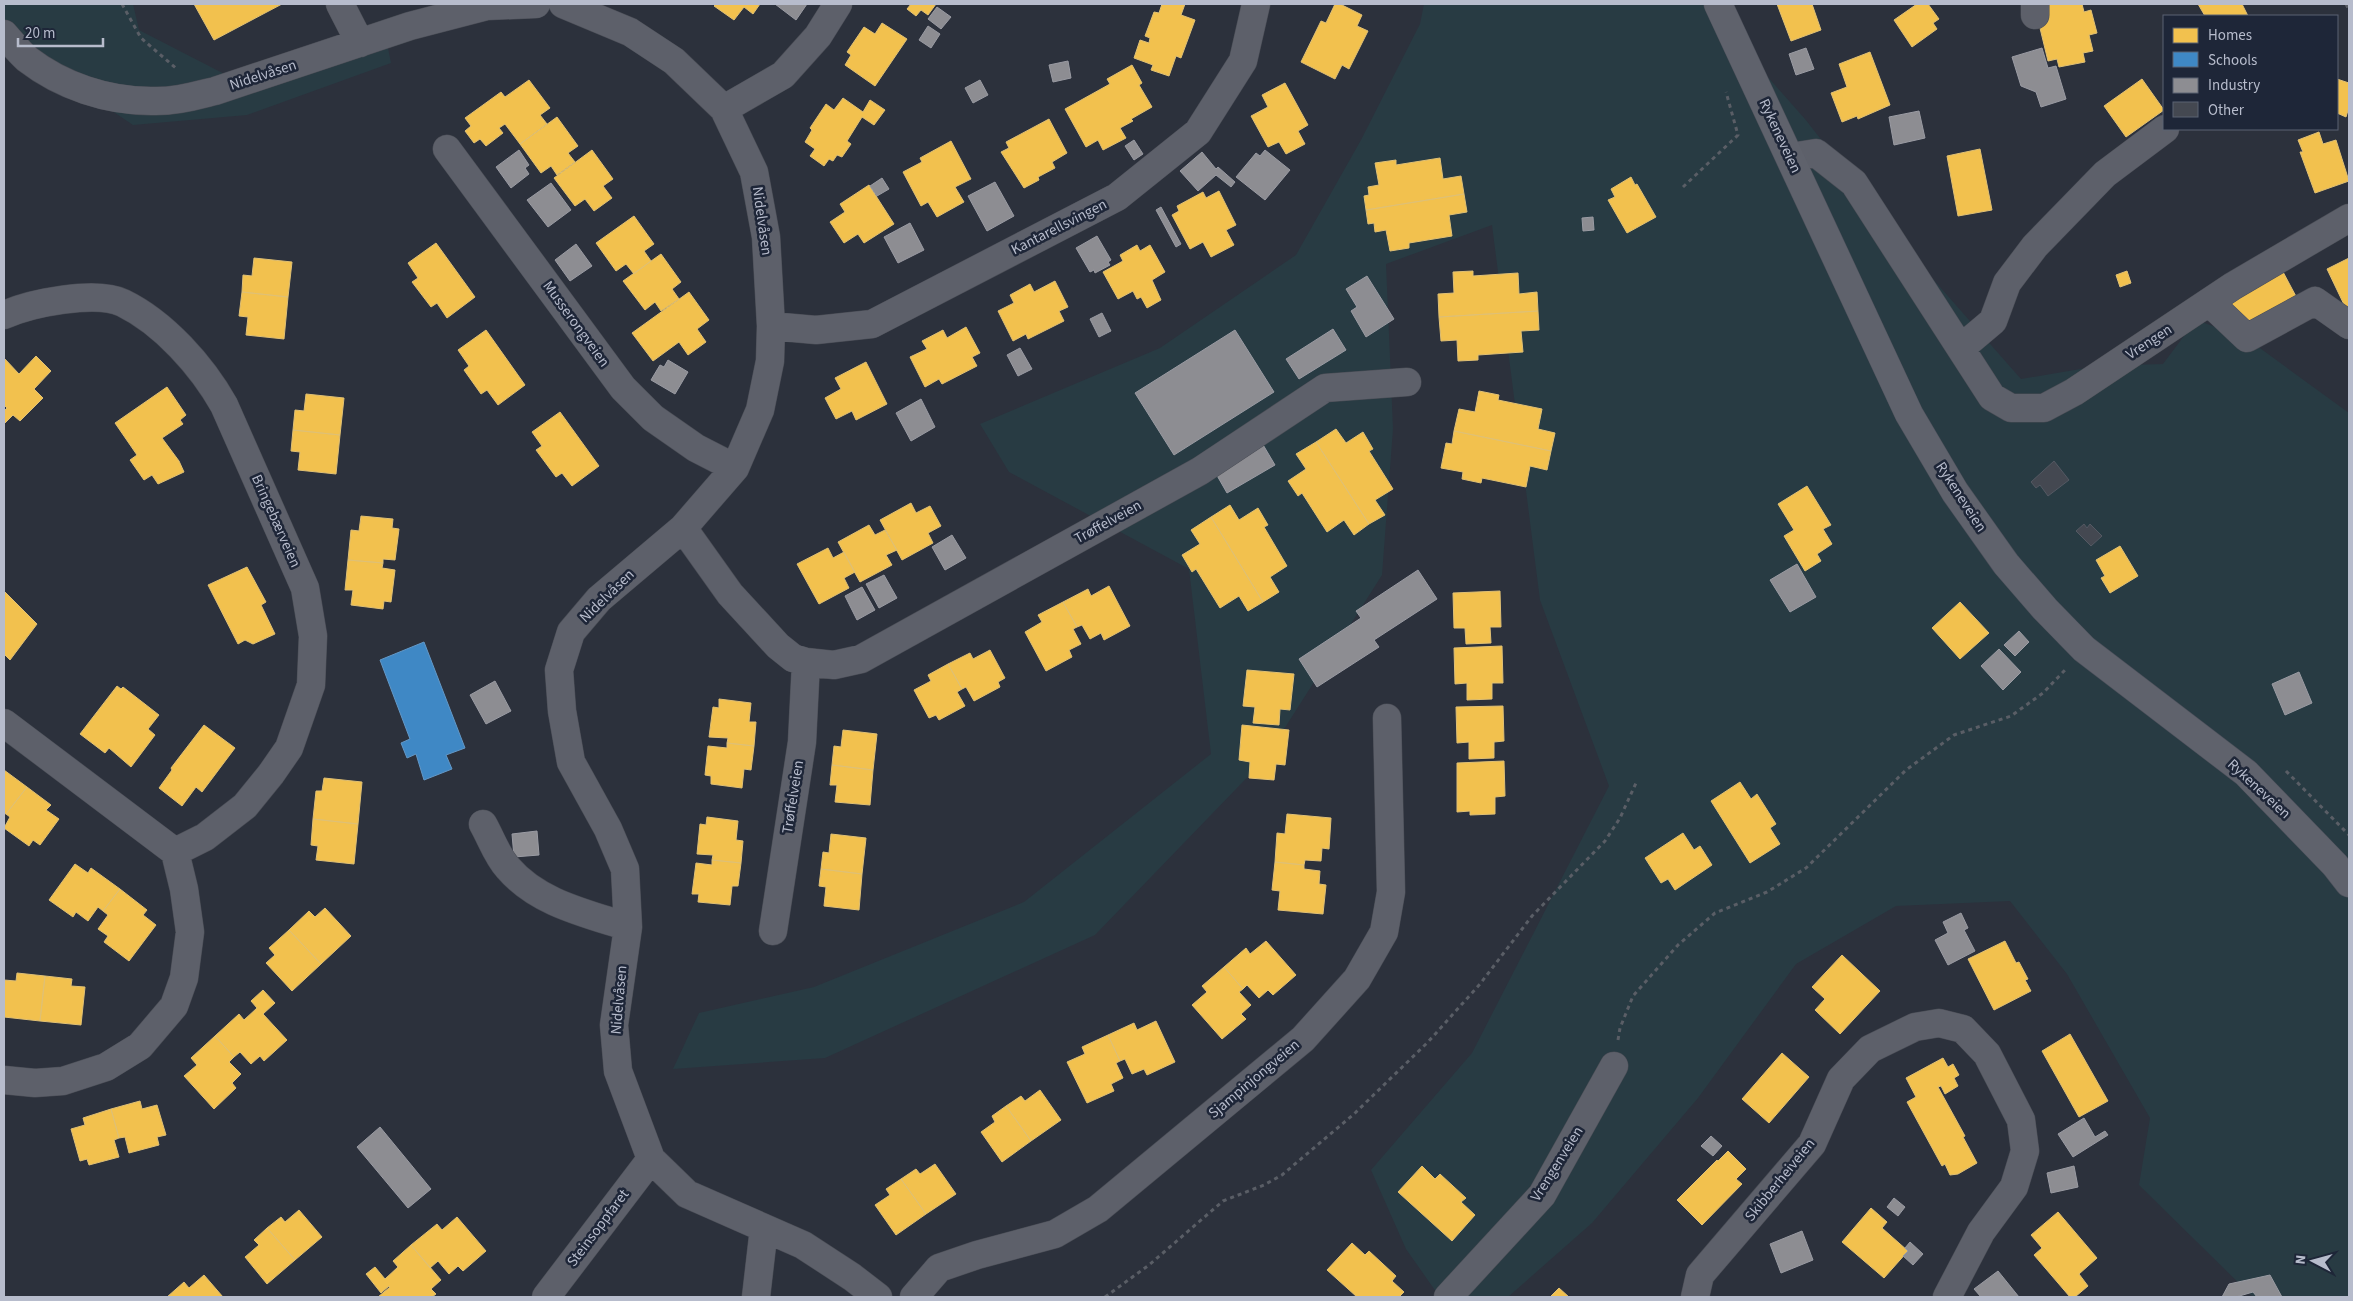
<svg xmlns="http://www.w3.org/2000/svg" width="2353" height="1301" font-family="'Source Sans 3',sans-serif">
  <rect width="100%" height="100%" fill="#2c313c"/>
  <!-- green -->
  <path fill="#283b43" d="M4 4H133L139 30 240 82 385 33 391 63 247 115 133 125 4 38Z
    M1424 4H1724L1736 41 1805 119 1910 253 2021 379 2098 366 2163 364 2196 320 2246 338 2349 413V1297H2253L2139 1185 2150 1118 2067 974 2010 901 1896 906 1796 964 1698 1098 1592 1223 1508 1297 1439 1296 1406 1249 1371 1170 1472 1053 1609 786 1540 600 1492 225 1386 264 1393 429 1382 575 1265 759 1095 935 825 1058 673 1069 699 1013 814 987 1024 902 1211 754 1189 569 1009 472 980 424 1160 348 1296 255 1361 140 1420 24Z"/>
  <!-- homes -->
  <path fill="#f2c14e" stroke="#e0c074" d="M194 4H282L214 40Z
    M716 4H760L753 14 744 7 734 20 714 6Z
    M911 4H936L928 15 921 10 916 16 907 9Z
    M1162 4H1185L1181 15 1195 20 1181 58 1176 56 1169 76 1151 70 1153 65 1134 58 1140 40 1149 43 1150 38 1145 36 1154 12 1159 13Z
    M1335 4H1340L1362 15 1357 26 1368 31 1349 69 1342 65 1335 79 1301 62 1321 21 1326 23Z
    M1777 4H1812L1821 30 1791 41Z
    M1917 4H1928L1939 19 1933 23 1937 29 1912 47 1894 20Z
    M2044 4H2082L2084 12 2091 10 2097 33 2089 35 2093 51 2083 53 2085 62 2059 67 2057 59 2048 61 2039 24 2048 22Z
    M2198 4H2242L2248 16H2205Z
    M882 23 907 39 875 86 845 65 851 55 847 52 864 27 875 34Z
    M1870 52 1890 105 1858 119 1857 116 1842 122 1831 93 1847 87 1839 64Z
    M1132 65 1142 83 1139 85 1152 107 1131 119 1133 121 1120 128 1126 138 1103 150 1098 140 1086 147 1065 109 1110 84 1107 79Z
    M2142 79 2164 110 2126 137 2104 106Z
    M2337 79 2349 83V107L2346 117 2337 113Z
    M529 80 550 108 540 115 547 124 520 144 505 124 499 128 503 133 486 146 480 139 474 143 465 131 471 126 465 118 501 92 505 97Z
    M1285 83 1308 125 1298 131 1305 144 1286 154 1279 142 1268 147 1251 116 1268 107 1262 95Z
    M843 98 863 112 870 100 885 110 874 125 862 117 847 141 851 144 842 157 837 155 833 161 829 159 824 166 810 156 815 149 805 142 812 130 810 128 826 104 834 110Z
    M557 117 578 146 568 153 575 162 557 175 551 166 541 173 520 144Z
    M1049 119 1067 153 1052 162 1055 168 1038 177 1039 180 1024 188 1001 152 1009 148 1006 142Z
    M2319 132 2323 144 2336 140 2349 181 2315 193 2300 152H2303L2298 140Z
    M951 141 971 179 955 187 964 202 937 217 928 202 921 206 903 172 922 162 920 158Z
    M1980 149 1992 210 1958 216 1947 156Z
    M592 150 613 179 603 186 612 198 594 211 585 199 575 206 554 178Z
    M1440 158 1443 179 1461 176 1464 194 1366 210 1364 196 1369 195 1368 187 1379 185 1375 163 1396 160V165Z
    M1631 177 1635 185 1637 184 1656 217 1627 233 1608 200 1615 197 1611 189Z
    M869 185 894 224 864 243 858 234 844 243 830 222 845 212 840 204Z
    M1219 191 1236 225 1226 230 1234 245 1211 257 1203 242 1190 249 1172 215 1179 211 1177 206 1203 192 1206 198Z
    M1464 194 1467 212 1449 215 1452 236 1409 243V248L1390 251 1386 230 1375 232 1374 223 1368 224 1366 210Z
    M634 216 654 244 644 251 651 261 634 274 626 264 616 271 596 243Z
    M436 243 475 297 447 318 437 303 431 307 412 282 418 278 408 263Z
    M1137 245 1140 251 1150 245 1165 272 1152 280 1161 300 1147 308 1141 297 1137 299 1133 291 1118 299 1103 272 1123 261 1120 255Z
    M661 254 681 282 672 289 679 299 661 311 655 302 645 310 623 281Z
    M254 258 292 262 288 297 242 292 243 275 252 276Z
    M2349 258V315L2327 269Z
    M2282 270 2299 302 2246 331 2229 298Z
    M1473 271V276L1518 273 1519 294 1537 292 1538 311 1439 317 1438 294 1454 293 1453 272Z
    M2127 271 2131 283 2120 287 2116 275Z
    M1055 281 1068 307 1059 311 1064 321 1028 339 1026 334 1013 341 998 311 1014 303 1010 295 1030 284 1034 292Z
    M242 292 288 297 284 339 246 335 248 317 239 316Z
    M689 292 709 320 697 329 706 342 688 355 679 342 653 361 632 333Z
    M1538 311 1539 330 1521 331 1523 352 1478 355V360L1458 361 1457 340 1441 341 1439 317Z
    M966 327 980 353 972 357 977 366 942 384 939 379 925 387 910 357 927 349 922 341 943 330 947 338Z
    M486 330 525 385 498 405 487 390 481 394 464 370 469 366 458 350Z
    M36 356 51 371 34 389 43 398 20 421 13 415 4 424V411L7 408 4 405V358L19 374Z
    M866 362 887 404 856 420 852 411 836 419 825 398 841 389 835 378Z
    M167 387 186 415 180 420 183 424 162 438 179 461 184 472 158 484 152 475 144 480 130 460 137 455 115 423Z
    M1479 391 1499 395 1498 400 1542 409 1538 429 1555 433 1551 451 1454 431 1459 409 1475 412Z
    M306 394 344 398 340 435 293 430 295 410 304 411Z
    M560 412 599 466 572 486 562 473 556 477 536 450 542 446 532 432Z
    M1336 429 1346 443 1363 432 1373 449 1369 451 1393 489 1375 500 1385 515 1369 524 1316 442Z
    M293 430 340 435 336 474 298 470 300 452 291 451Z
    M1454 431 1551 451 1547 470 1530 466 1526 487 1482 478 1481 483 1462 479 1463 472 1441 468 1446 443 1452 444Z
    M1316 442 1369 524 1354 535 1344 520 1327 532 1302 493 1298 496 1288 481 1306 469 1296 454Z
    M1807 486 1831 525 1823 529 1832 544 1817 554 1821 561 1805 571 1784 536 1794 530 1778 504Z
    M911 503 916 513 930 506 941 526 928 533 933 543 902 560 880 520Z
    M1230 505 1239 520 1258 508 1268 525 1264 527 1287 566 1270 577 1279 592 1263 602 1211 517Z
    M361 516 393 519 392 528 399 529 395 560 383 559V563L348 560 351 530 359 531Z
    M1211 517 1263 602 1248 611 1239 596 1220 608 1196 569 1192 572 1182 555 1200 544 1191 530Z
    M869 525 875 535 885 530 897 550 886 555 892 565 860 582 838 542Z
    M2120 546 2138 576 2110 593 2101 578 2105 576 2096 560Z
    M828 548 833 558 844 552 855 572 844 578 849 588 819 604 797 564Z
    M348 560 383 563 382 568 395 570 391 602 384 601 383 609 351 605 353 590H345Z
    M247 567 266 602 261 605 275 634 253 644 245 640 238 644 208 585Z
    M1109 586 1130 626 1104 640 1101 633 1090 639 1082 625 1077 627 1063 602 1088 589 1091 596Z
    M4 591 37 624 10 660 4 654Z
    M1500 591 1501 627H1490L1491 643 1466 644 1465 628H1454L1453 593Z
    M1063 602 1077 627 1073 629 1081 644 1069 650 1072 657 1046 671 1025 632 1042 622 1038 615Z
    M1960 602 1989 633 1960 659 1932 628Z
    M1502 646 1503 683H1492V699L1467 700V683L1455 684 1454 648Z
    M990 650 1005 678 998 682 1000 687 974 701 966 687 962 689 948 664 970 653 973 659Z
    M948 664 962 689 957 692 965 706 939 720 936 715 929 718 914 690 931 681 928 675Z
    M1247 670 1294 674 1290 710 1280 709 1279 725 1253 723 1255 707 1243 706Z
    M117 686 121 689 123 687 159 715 148 729 155 735 131 767 109 748 105 753 80 734Z
    M719 699 751 703 749 722H756L754 746 727 743 728 738 709 737 713 707 719 708Z
    M1503 706 1504 741 1494 742V758L1469 759V742L1457 743 1456 707Z
    M204 725 235 748 202 792 196 787 182 806 159 788 172 770 171 768Z
    M1242 725 1289 730 1285 765 1276 764 1274 780 1249 778 1250 762 1239 760Z
    M843 730 877 734 873 770 832 765 834 746 841 747Z
    M727 743 754 746 751 770 744 769 742 788 711 784V776L705 775 708 746 727 748Z
    M1504 761 1505 796 1495 797V814L1470 815V811L1457 812V763Z
    M832 765 873 770 870 805 835 802 837 785H830Z
    M4 770 27 787 6 814 4 813Z
    M324 778 362 782 358 824 313 819 316 791H322Z
    M1740 782 1751 799 1757 794 1776 824 1770 828 1780 844 1750 863 1711 801Z
    M27 787 51 805 46 810 59 819 40 845 33 840 29 846 4 828 10 817 6 814Z
    M1287 814 1331 818 1329 849 1322 848 1321 861 1305 860 1304 865 1275 862 1277 833 1285 834Z
    M707 817 738 821 736 840 743 841 741 863 712 860 713 855 697 854 700 824 706 825Z
    M313 819 358 824 354 864 316 860 318 846 311 845Z
    M1683 833 1694 850 1700 846 1712 865 1675 890 1668 879 1661 883 1645 858Z
    M831 834 866 838 862 874 821 869 823 852 829 853Z
    M712 860 741 863 738 886H732L730 905 698 902 699 894H692L696 863 712 865Z
    M1275 862 1304 865V869L1320 871 1319 884 1326 885 1323 914 1278 910 1280 891 1272 890Z
    M75 864 88 873 91 868 120 889 103 911 98 907 88 921 76 912 73 917 49 900Z
    M821 869 862 874 859 910 824 906 826 887 819 886Z
    M120 889 147 910 143 915 156 925 129 961 104 942 108 936 98 929 108 915 103 911Z
    M325 908 351 936 321 964 289 930 309 911 315 917Z
    M289 930 321 964 292 991 266 963 275 955 269 948Z
    M1266 941 1296 975 1273 995 1268 990 1259 998 1247 985 1243 989 1224 967 1246 948 1250 954Z
    M2005 941 2016 963 2019 962 2028 979 2025 980 2031 991 1994 1010 1968 959Z
    M1842 955 1880 991 1840 1034 1815 1010 1825 999 1812 987Z
    M1224 967 1243 989 1239 992 1251 1005 1241 1014 1246 1019 1222 1039 1192 1005 1207 992 1202 986Z
    M17 973 45 976 40 1021 4 1017V980L16 981Z
    M45 976 72 979 71 986 85 987 81 1025 40 1021Z
    M263 990 275 1003 263 1014 287 1040 264 1061 260 1056 251 1064 240 1052 234 1057 215 1036 239 1014 244 1020 257 1008 251 1001Z
    M1156 1021 1175 1062 1147 1075 1144 1069 1132 1074 1125 1059 1120 1061 1108 1035 1134 1023 1137 1030Z
    M2070 1034 2108 1101 2079 1117 2042 1051Z
    M1108 1035 1120 1061 1116 1063 1123 1078 1111 1084 1114 1091 1087 1103 1067 1062 1085 1054 1082 1047Z
    M215 1036 234 1057 229 1062 241 1074 232 1083 236 1088 214 1109 184 1076 197 1065 191 1058Z
    M1782 1053 1809 1077 1769 1123 1742 1099Z
    M1943 1058 1948 1067 1953 1064 1959 1075 1954 1078 1958 1086 1945 1094 1941 1086 1938 1087 1965 1136 1963 1137 1977 1163 1958 1174 1950 1175 1945 1164 1942 1166 1907 1102 1916 1097 1906 1078Z
    M1040 1090 1061 1120 1031 1141 1006 1106 1021 1096 1025 1101Z
    M140 1101 142 1109 157 1105 166 1135 157 1137 159 1145 129 1153 125 1137 119 1138 111 1109Z
    M1006 1106 1031 1141 1002 1162 981 1132 995 1122 992 1116Z
    M111 1109 119 1138 114 1140 119 1157 89 1165 87 1159 80 1161 71 1129 85 1125 83 1118Z
    M1728 1151 1746 1169 1736 1179 1742 1184 1702 1225 1677 1200 1717 1160 1718 1161Z
    M935 1164 956 1194 926 1214 901 1179 916 1169 920 1174Z
    M1422 1166 1435 1179 1440 1174 1466 1198 1461 1202 1475 1215 1452 1241 1398 1192Z
    M901 1179 926 1214 896 1235 875 1205 890 1195 886 1189Z
    M1871 1208 1887 1222 1882 1228 1908 1251 1884 1278 1842 1242Z
    M299 1210 322 1237 295 1260 267 1228 281 1217 285 1222Z
    M2058 1212 2097 1258 2079 1274 2088 1286 2075 1297H2070L2034 1255 2042 1248 2031 1235Z
    M457 1217 486 1251 463 1271 458 1266 449 1274 438 1261 430 1268 411 1245 437 1224 442 1230Z
    M267 1228 295 1260 267 1284 245 1257 259 1245 254 1240Z
    M1352 1243 1365 1255 1369 1251 1396 1276 1392 1281 1404 1292 1399 1297H1357L1327 1270Z
    M411 1245 441 1280 431 1289 436 1294 432 1297H378L390 1287 389 1286 381 1293 366 1274 375 1267 385 1279 398 1267 393 1261Z
    M204 1275 223 1297H167L184 1282 189 1288Z
    M1559 1288 1569 1297H1550Z"/>
  <!-- schools -->
  <path fill="#3f88c5" stroke="#6398c7" d="M424 642 465 748 446 755 452 769 424 780 416 754 407 758 401 743 410 739 380 660Z"/>
  <!-- industry -->
  <path fill="#8d8d92" stroke="#9a9ba3" d="M775 4H807L796 20Z
    M937 7 951 17 941 29 928 19Z
    M928 26 940 34 931 48 919 40Z
    M1806 48 1814 69 1796 75 1789 54Z
    M2042 48 2048 68 2056 66 2066 99 2041 107 2036 92 2021 86 2012 57Z
    M1068 61 1071 78 1053 82 1049 65Z
    M980 80 988 95 973 103 965 88Z
    M1919 111 1925 138 1894 145 1889 117Z
    M1134 140 1143 154 1134 160 1125 146Z
    M519 150 529 165 525 168 529 174 511 188 496 167Z
    M1265 150 1290 170 1265 200 1236 177 1256 153 1260 156Z
    M1202 152 1216 169 1218 167 1235 182 1231 187 1216 175 1198 191 1180 171Z
    M882 178 889 189 877 196 870 186Z
    M995 182 1014 216 987 231 968 196Z
    M551 183 571 210 548 227 527 200Z
    M1161 207 1181 244 1176 247 1156 210Z
    M1593 217 1594 230 1583 231 1582 218Z
    M910 223 924 250 898 263 884 237Z
    M1097 236 1111 260 1108 262 1110 265 1095 273 1094 270 1090 272 1076 248Z
    M576 244 592 266 570 281 555 260Z
    M1367 276 1394 319 1366 337 1351 311 1357 307 1346 289Z
    M1102 313 1111 331 1099 337 1090 319Z
    M1333 329 1346 350 1299 379 1286 359Z
    M1235 330 1274 392 1174 455 1135 393Z
    M1020 348 1032 369 1018 376 1007 355Z
    M668 360 688 372 675 394 651 380 660 365 664 367Z
    M921 399 935 427 911 441 896 413Z
    M1262 443 1275 465 1227 493 1215 472Z
    M952 535 966 558 945 570 932 547Z
    M1797 564 1816 597 1790 612 1770 580Z
    M1418 570 1437 599 1374 640 1379 647 1317 687 1299 659 1361 618 1356 611Z
    M884 575 897 598 879 608 866 584Z
    M862 587 875 610 857 620 845 596Z
    M2019 631 2029 642 2015 656 2004 645Z
    M1999 649 2021 672 2003 690 1981 666Z
    M2299 672 2312 703 2285 715 2272 684Z
    M495 681 511 711 486 724 470 695Z
    M537 831 539 855 514 857 512 834Z
    M1961 913 1968 928 1964 930 1975 951 1948 965 1935 940 1948 933 1943 922Z
    M2084 1118 2095 1137 2105 1131 2108 1135 2073 1157 2058 1134Z
    M380 1127 431 1189 408 1208 357 1147Z
    M1711 1136 1722 1146 1713 1156 1701 1146Z
    M2074 1166 2078 1187 2051 1193 2047 1173Z
    M1894 1198 1905 1207 1898 1216 1887 1207Z
    M1802 1231 1813 1260 1781 1273 1770 1244Z
    M1910 1242 1923 1254 1913 1265 1903 1256 1908 1251 1905 1248Z
    M1998 1271 2019 1297H1981L1974 1289Z
    M2270 1275 2282 1297H2257L2253 1292 2236 1297H2222L2229 1284Z"/>
  <!-- building -->
  <path fill="#444851" stroke="#545963" d="M2054 461 2069 480 2048 496 2040 485 2036 488 2031 482Z
    M2084 524 2087 528 2090 524 2102 536 2091 546 2076 531Z"/>
  <g fill="none" stroke-linecap="round" stroke-linejoin="round">
    <defs>
      <path id="minor" d="M340 4 360 43
        M563 4 630 32 674 61 724 109 754 172 766 237 771 326 770 361 760 410 735 468 683 528 599 599 571 632 559 670 562 711 571 762 608 829 625 869 628 927 614 1025 618 1071 651 1159 687 1194 803 1245 852 1277 878 1297
        M2035 15V4
        M4 34C11 42 19 52 27 59 62 86 107 101 151 101 173 102 194 96 215 91L410 26 487 6 536 4
        M724 109 783 75 818 36 838 4
        M447 149 623 388 653 418 696 448 735 468
        M1791 157 1816 153 1854 183 1992 397 2011 408H2044L2074 392 2233 286 2349 218
        M2209 302 2247 338 2315 301 2349 325
        M4 315C31 303 96 290 123 303 164 323 202 366 224 405L305 588 313 636 311 685 289 748 271 774 245 806 205 837 175 852 4 723
        M771 326 816 330 872 324 1117 197 1198 132 1243 61 1256 4
        M1961 348 1993 321 2007 283 2035 246 2105 174 2165 129
        M683 528 730 594 778 646 793 658 806 662 834 665 861 659 1200 471 1325 388 1407 382
        M483 824C491 838 497 856 508 868 538 903 585 913 628 927
        M773 931 802 742 806 662
        M4 1080 35 1083 63 1081 106 1067 140 1046 174 1006 184 978 190 932 184 889 175 852
        M546 1297 651 1159
        M756 1297 764 1228
        M914 1297 939 1268 977 1255 1055 1234 1098 1209 1303 1039 1357 979 1384 932 1391 892 1387 718
        M1448 1297 1542 1195 1614 1066
        M1695 1297 1700 1275 1812 1144 1841 1079 1870 1049 1915 1027 1939 1023 1963 1029 1987 1054 2021 1120 2025 1151 2014 1187 1981 1232 1947 1297"/>
      <path id="major" d="M1718 4 1909 414 1955 492 2006 564 2045 609 2084 649 2246 773 2335 865 2349 883"/>
    </defs>
    <!-- minor casing -->
    <use href="#minor" stroke="#494c55" stroke-width="29"/>
    <!-- major casing -->
    <use href="#major" stroke="#4a4e59" stroke-width="29"/>
    <!-- path -->
    <path stroke="#5a5e66" stroke-width="3" stroke-dasharray="4 4" stroke-linecap="butt" d="M122 4 141 38 178 70
      M2346 4 2349 10
      M1683 187 1738 135 1726 92
      M2286 771 2349 835
      M1618 1040 1620 1028 1633 996 1678 945 1715 913 1767 892 1806 868 1906 770 1954 735 2011 716 2043 693 2065 670
      M1105 1297 1149 1265 1223 1201 1264 1185 1282 1175 1354 1114 1428 1042 1480 984 1532 916 1605 841 1620 818 1636 783"/>
    <!-- minor -->
    <use href="#minor" stroke="#5d606a" stroke-width="28"/>
    <!-- major -->
    <use href="#major" stroke="#5f626c" stroke-width="28"/>
  </g>
  <g text-anchor="middle" dominant-baseline="central" stroke-width="5" stroke-linejoin="round" paint-order="stroke">
    <!-- street labels -->
    <g font-size="15" fill="#b7bccc" stroke="#1e2638">
      <text transform="translate(263 75) rotate(-18)">Nidelvåsen</text>
      <text transform="translate(1780 136) rotate(65)">Rykeneveien</text>
      <text transform="translate(762 221) rotate(82)">Nidelvåsen</text>
      <text transform="translate(1059 227) rotate(-27)">Kantarellsvingen</text>
      <text transform="translate(576 324) rotate(54)">Musserongveien</text>
      <text transform="translate(2149 342) rotate(-33)">Vrengen</text>
      <text transform="translate(1961 497) rotate(57)">Rykeneveien</text>
      <text transform="translate(276 521) rotate(66)">Bringebærveien</text>
      <text transform="translate(1108 522) rotate(-29)">Trøffelveien</text>
      <text transform="translate(607 596) rotate(-44)">Nidelvåsen</text>
      <text transform="translate(2259 789) rotate(43)">Rykeneveien</text>
      <text transform="translate(793 797) rotate(-81)">Trøffelveien</text>
      <text transform="translate(619 1000) rotate(-85)">Nidelvåsen</text>
      <text transform="translate(1254 1079) rotate(-40)">Sjampinjongveien</text>
      <text transform="translate(1557 1164) rotate(-58)">Vrengenveien</text>
      <text transform="translate(1780 1180) rotate(-51)">Skibberheiveien</text>
      <text transform="translate(598 1228) rotate(-53)">Steinsoppfaret</text>
    </g>
  </g>
  <!-- border -->
  <rect width="2353" height="1301" fill="none" stroke="#b7bccc" stroke-width="10"/>
  <!-- legend -->
  <rect x="2163" y="15" width="175" height="115" fill="#1e2638" stroke="#5b6273"/>
  <rect x="2173" y="28" width="25" height="15" fill="#f2c14e" stroke="#5b6273"/>
  <text x="2208" y="40" font-size="15" fill="#b7bccc">Homes</text>
  <rect x="2173" y="52" width="25" height="15" fill="#3f88c5" stroke="#5b6273"/>
  <text x="2208" y="65" font-size="15" fill="#b7bccc">Schools</text>
  <rect x="2173" y="78" width="25" height="15" fill="#8d8d92" stroke="#5b6273"/>
  <text x="2208" y="90" font-size="15" fill="#b7bccc">Industry</text>
  <rect x="2173" y="102" width="25" height="15" fill="#444851" stroke="#5b6273"/>
  <text x="2208" y="115" font-size="15" fill="#b7bccc">Other</text>
  <!-- north arrow -->
  <g transform="translate(2313 1261) rotate(276)" stroke="#1e2638" stroke-width="4" paint-order="stroke">
  <path d="M0-4L9 19L0 12L-9 19Z" fill="#b7bccc"/>
  <text y="-8" font-size="14" font-weight="bold" text-anchor="middle" fill="#b7bccc">N</text>
  </g>
  <!-- scale -->
  <path d="M18 38v8h85v-8" fill="none" stroke="#b7bccc" stroke-width="2.5"/>
  <text x="25" y="38" font-size="15" fill="#b7bccc" stroke="#1e2638" stroke-width="4" paint-order="stroke">20 m</text>
</svg>
